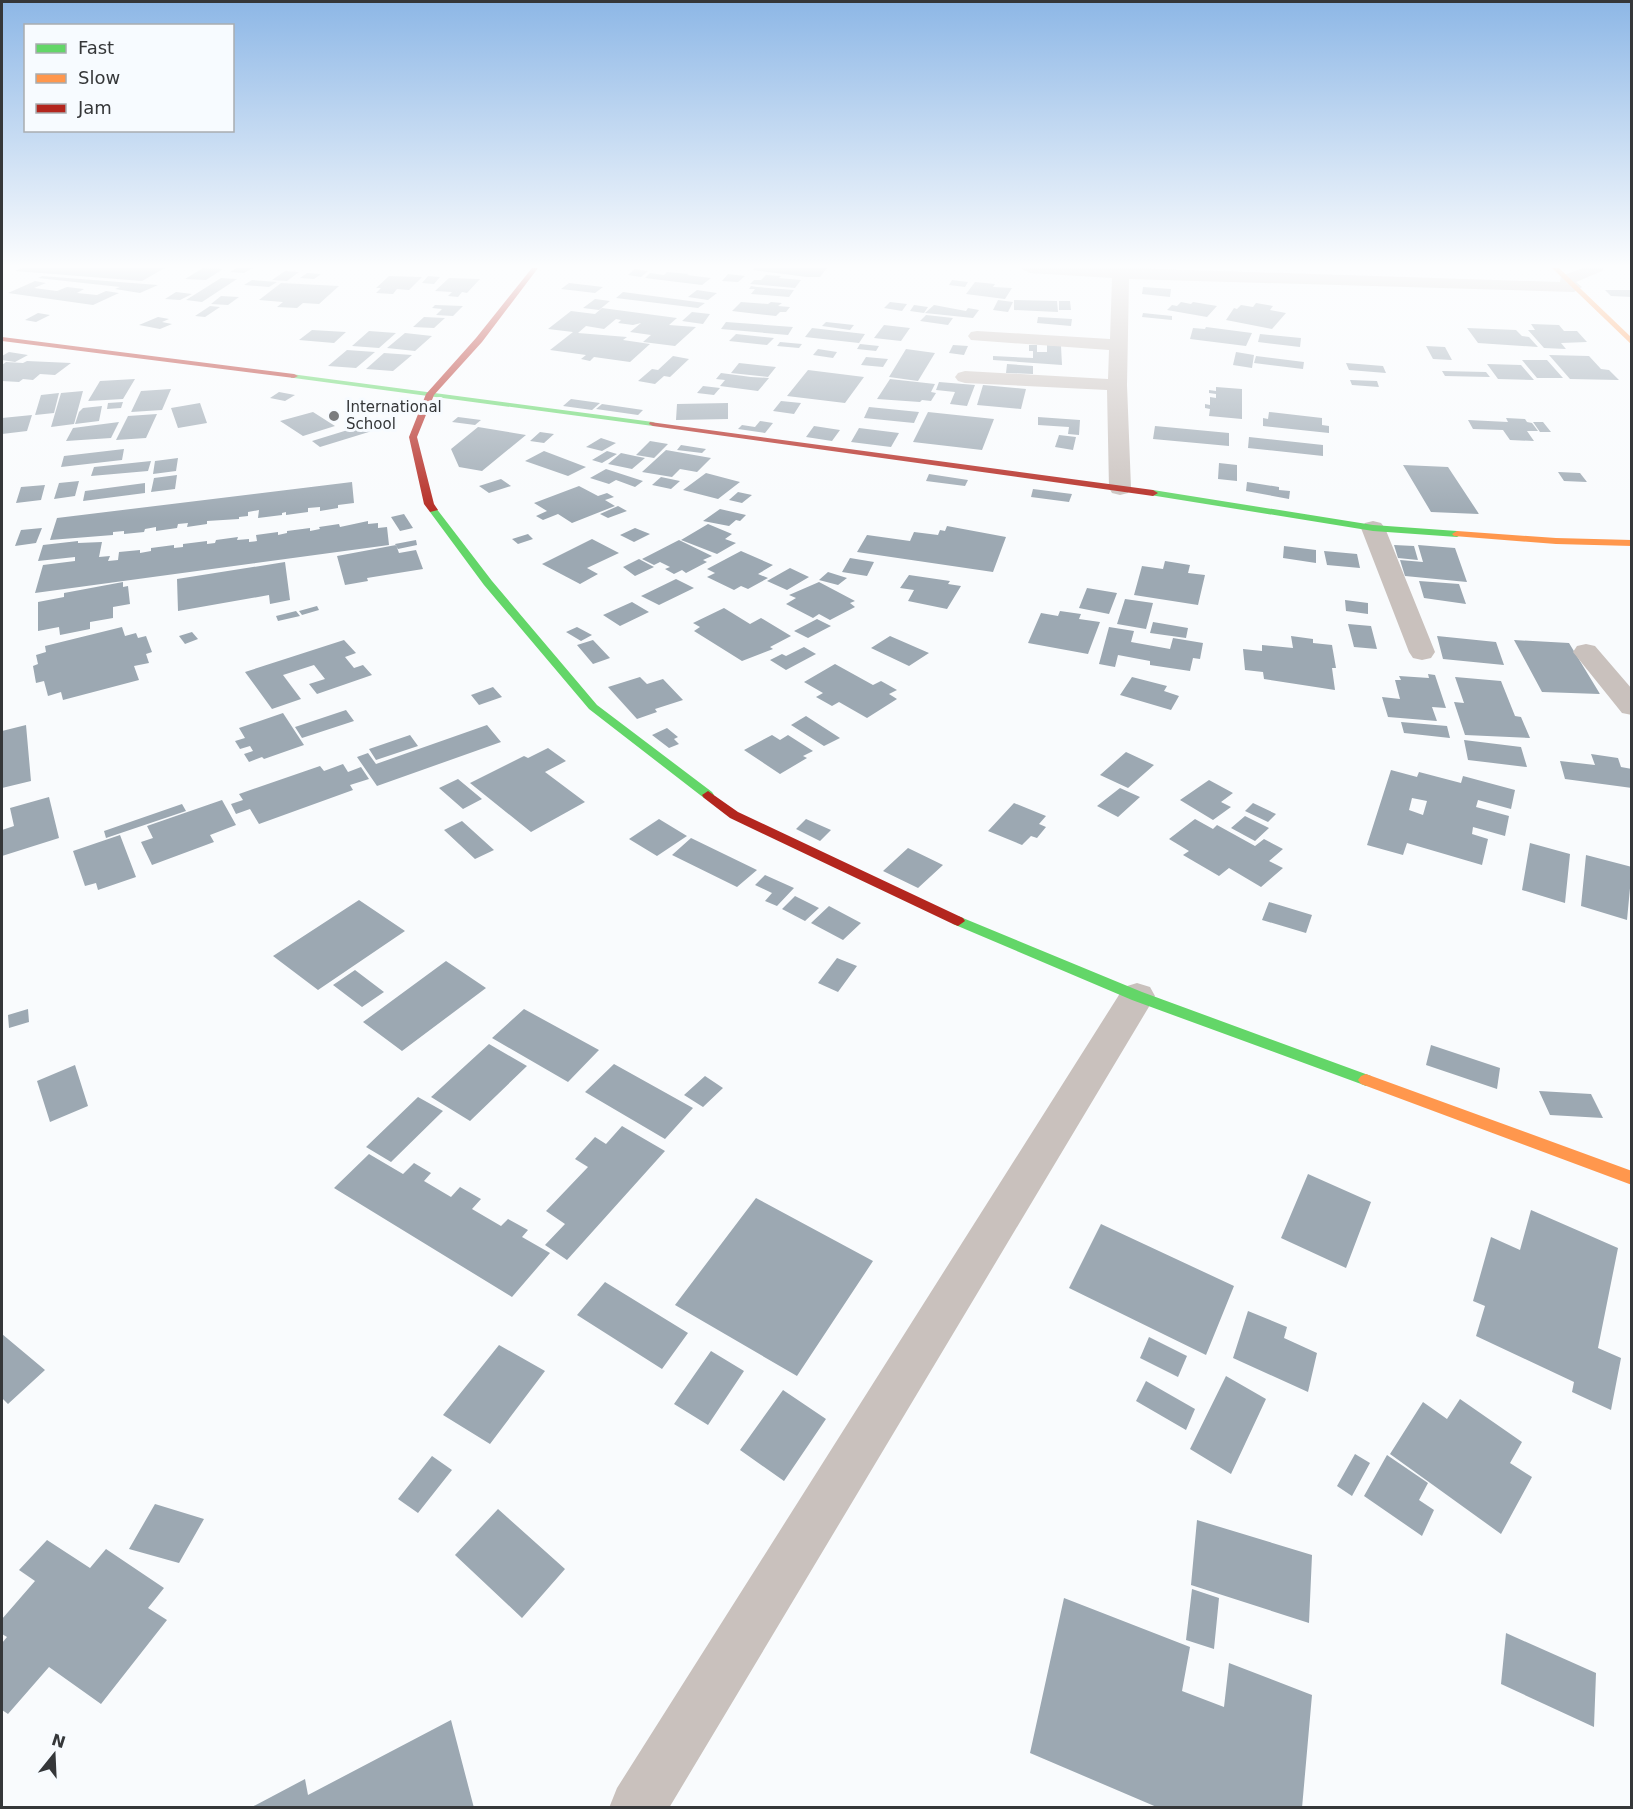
<svg xmlns="http://www.w3.org/2000/svg" width="1633" height="1809" font-family="'DejaVu Sans',sans-serif">
  <rect width="100%" height="100%" fill="#f9fbfd"/>
  <!-- building -->
  <path fill="#9ca8b2" fill-rule="evenodd" d="M22 268H165L142 281 15 271Z
    M203 268 223 269 206 280 185 279Z
    M237 268H253L244 273 230 272Z
    M755 268H827L820 277H807L753 270Z
    M635 269 648 271 641 277 628 275Z
    M285 271 299 272 287 281 272 280Z
    M667 272 689 274 687 275 711 278 702 285 645 278 650 273 664 275Z
    M307 273 321 274 314 279 300 278Z
    M728 274 745 276 738 282 722 281Z
    M766 275 781 276 779 278 801 280 795 288 750 284 754 280H761Z
    M42 276 158 285 140 293 115 289 120 287 38 278Z
    M389 276 422 277 409 290 397 289 393 294 376 293 381 288H376Z
    M428 276 440 277 434 284 422 283Z
    M221 278 237 279 202 302 186 300Z
    M449 278 480 279 467 293 462 292 458 297 448 296 452 292 435 291Z
    M252 280 277 282 269 287 244 285Z
    M952 280 968 282 965 287 949 285Z
    M35 281 46 283 34 288 57 291 67 287 84 289 77 293 97 295 106 291 119 293 93 305 8 293Z
    M975 282 995 284 993 287 1012 288 1005 299 966 294Z
    M281 283 339 286 319 304 303 303 297 308 277 307 283 302 259 300Z
    M569 283 603 287 595 293 561 289Z
    M751 286 757 287 794 290 789 297 751 294 755 289H749Z
    M1143 287 1171 289 1170 297 1142 294Z
    M697 290 717 293 708 300 688 297Z
    M1605 290H1632V297L1611 296Z
    M176 292 192 294 180 300 165 299Z
    M623 292 705 303 698 308 616 298Z
    M221 296 239 297 228 305 211 304Z
    M595 299 610 301 599 310 583 308Z
    M998 300 1013 302 1008 312 993 310Z
    M1014 300 1057 301 1058 312 1014 310Z
    M1059 301H1070L1071 310H1059Z
    M741 302 768 304 771 302 782 303 778 306 790 307 786 312H780L776 316 732 311Z
    M890 302 907 304 902 311 884 308Z
    M1181 302 1191 304 1193 302 1217 306 1207 317 1167 310 1172 305 1177 306Z
    M1256 303 1273 306 1270 310 1286 313 1272 329 1226 320 1234 308 1237 309 1241 305 1253 307Z
    M435 305 463 306 453 316 436 315 442 309 432 308Z
    M914 305 928 307 924 313 910 311Z
    M934 305 966 311 968 308 979 310 973 318 925 313Z
    M210 306 220 307 205 317 195 316Z
    M602 308 677 318 669 325 696 327 675 346 643 342 651 335 630 332 641 323 633 325 618 323 621 320 616 319 604 329 586 326 578 333 627 337 623 340 650 344 630 362 594 357 590 361 581 359 586 355 550 350 573 332 548 329 571 311 595 314Z
    M692 312 710 314 703 324 682 321Z
    M38 313 50 315 36 322 25 320Z
    M1143 313 1172 316V320L1142 317Z
    M926 315 953 318 948 325 920 321Z
    M158 317 169 319 162 322 172 324 160 329 139 325Z
    M424 317 445 318 434 328 413 327Z
    M1038 317 1072 319 1071 326 1037 323Z
    M726 322 793 327 788 335 721 329Z
    M826 322 854 325 850 330 822 326Z
    M1531 324 1559 325 1564 331H1577L1587 342 1561 343 1566 349 1544 348 1528 330H1535Z
    M884 325 910 328 901 341 874 338Z
    M1206 327 1252 333 1246 346 1190 339 1193 328 1205 329Z
    M812 328 865 334 859 343 805 337Z
    M1467 328 1516 330 1522 336 1529 337 1538 347 1478 343Z
    M312 330 346 332 334 343 299 340Z
    M369 331 396 333 379 348 352 346Z
    M405 333 432 336 415 351 387 348Z
    M736 334 774 338 767 345 729 341Z
    M1260 334 1301 338 1300 347 1258 342Z
    M780 342 802 344 799 348 777 346Z
    M860 344 879 346 876 351 857 349Z
    M953 345 968 346 964 355 949 353Z
    M1029 345H1037V352H1047V345L1061 346 1062 365 993 360V356L1033 358V351H1029Z
    M1426 346 1445 347 1452 360 1433 359Z
    M818 349 837 352 833 358 813 355Z
    M906 349 935 353 918 381 889 377Z
    M347 350 375 352 356 368 328 366Z
    M9 352 28 355 15 362 2 360V356Z
    M1236 352 1254 355 1252 368 1233 365Z
    M384 353 412 355 393 371 366 369Z
    M1549 355 1589 356 1601 369 1609 370 1619 380 1570 379Z
    M673 356 689 359 670 377 664 376 655 384 638 381 652 369 658 370Z
    M1256 356 1304 362 1303 369 1254 363Z
    M866 357 888 359 883 367 861 365Z
    M1522 360H1547L1563 378H1537Z
    M27 361 71 363 55 375 40 374 33 380 23 379 19 382 2 381V365L6 362 23 363Z
    M739 363 776 367 768 377 731 373Z
    M1346 363 1383 366 1386 373 1349 370Z
    M1007 364 1033 366V374L1006 373Z
    M1487 364 1521 365 1534 380 1498 379Z
    M808 370 864 377 845 403 787 396Z
    M1442 371 1486 372 1490 377 1445 376Z
    M721 373 751 377 769 378 758 391 720 386 725 380 716 379Z
    M135 379 123 399 88 401 100 381Z
    M890 379 935 384 931 392 936 393 931 401 922 400 920 402 877 399Z
    M1350 380 1377 381 1379 387 1352 385Z
    M939 382 975 385 967 406 950 404 955 392 936 390Z
    M983 385 1026 389 1021 409 977 405Z
    M703 386 720 388 714 395 697 393Z
    M1216 387 1242 389V419L1209 416 1210 409 1205 408V404L1210 405V397L1216 398V394L1209 393V390L1216 391Z
    M171 389 162 410 131 412 141 391Z
    M83 391 74 424 51 427 61 393Z
    M279 392 295 395 285 401 270 398Z
    M59 393 54 413 35 415 41 395Z
    M571 399 600 403 592 410 563 406Z
    M781 401 801 403 794 414 773 411Z
    M123 402 121 408 107 409 108 403Z
    M200 403 207 423 178 428 171 408Z
    M728 403V419L676 420 677 404Z
    M602 404 643 410 638 415 596 409Z
    M102 406 99 421 75 424 79 412 83 408Z
    M869 407 919 412 914 423 864 418Z
    M313 412 335 426 303 436 280 421Z
    M928 412 994 419 982 450 913 442Z
    M1269 412 1322 418V425L1329 426V433L1263 426V418L1268 419Z
    M157 414 146 438 116 440 128 416Z
    M32 415 27 431 2 434V418Z
    M458 417 481 420 475 425 452 422Z
    M1038 417 1080 420 1079 435 1068 434 1069 427 1038 425Z
    M1506 418 1525 419 1527 422 1532 423 1538 431H1527L1534 441 1510 440 1503 430 1473 429 1468 420 1508 422Z
    M760 421 773 423 765 433 738 429 742 425 755 427Z
    M119 422 111 438 66 441 73 428Z
    M1533 422H1543L1551 432H1540Z
    M364 425 372 431 320 447 312 441Z
    M814 426 840 430 832 441 806 437Z
    M1155 426 1229 433V446L1153 439Z
    M478 427 526 435 482 471 459 467 451 449Z
    M859 428 899 433 891 447 851 442Z
    M540 432 554 434 544 443 530 441Z
    M1059 435 1076 437 1073 450 1055 447Z
    M1249 437 1323 445V456L1248 448Z
    M601 438 616 443 602 451 586 447Z
    M650 441 668 444 654 458 636 455Z
    M681 445 706 449 702 453 677 450Z
    M124 449 122 460 61 467 64 456Z
    M666 450 711 458 697 472 680 469 672 477 642 472Z
    M544 451 586 467 568 476 525 461Z
    M607 451 617 454 602 463 592 460Z
    M621 453 635 456 645 458 632 469 608 464Z
    M178 458 176 471 153 474 155 461Z
    M151 461 148 471 91 476 94 467Z
    M1219 463 1237 465V481L1218 479Z
    M1403 465 1448 467 1479 514 1431 512Z
    M606 469 643 481 635 487 616 480 609 484 590 478Z
    M1558 472 1580 473 1587 482 1564 481Z
    M706 473 740 482 718 499 683 490Z
    M929 474 968 480 965 486 926 481Z
    M177 475 175 489 151 492 154 478Z
    M661 477 680 481 671 489 652 485Z
    M501 479 511 486 489 493 479 486Z
    M79 481 75 496 54 499 59 483Z
    M352 482 354 503 338 505V508L320 511V507L308 508V512L286 515V512L282 513V515L258 518 259 510 248 512V516L239 517V519L207 521V524L187 527 188 523 178 524 177 528 156 531V527L145 529 144 532 124 534V531L113 532V535L50 540 57 518Z
    M1247 482 1279 487V490L1290 491 1289 499 1246 491Z
    M145 483V493L83 501 85 491Z
    M45 485 41 500 16 503 21 487Z
    M579 486 598 496 607 493 614 497 605 500 615 506 572 523 558 514 543 520 536 516 547 511 534 503Z
    M1033 489 1072 494 1069 502 1031 497Z
    M738 492 752 495 742 503 729 500Z
    M618 506 627 511 608 518 600 514Z
    M720 509 746 515 740 521 736 520 729 526 703 521Z
    M404 514 413 528 400 531 391 517Z
    M368 521V524L378 523V528L387 527 389 545 35 593 43 565 75 561V557L38 561 43 545 78 541V543L102 542 99 557 110 556 108 561 118 560 119 552 140 550V553L151 551V548L174 545V548L183 547V544L207 541V544L215 543 216 540 238 537 237 540 249 539V542L257 541 256 535 278 532V535L287 533V531L310 528V531L320 529 319 527 339 524 340 527Z
    M708 524 732 534 725 539 736 543 717 554 681 540Z
    M947 526 1006 537 993 572 857 552 867 535 910 541 914 532 938 535 940 530 945 531Z
    M42 528 36 543 15 546 21 530Z
    M635 528 650 534 634 542 620 535Z
    M528 534 533 539 518 544 512 539Z
    M592 539 619 553 587 568 598 574 580 584 542 564Z
    M416 540 417 545 398 549 395 544Z
    M679 540 712 556 703 560 707 562 686 573 682 570 674 574 665 569 670 567 660 562 654 565 642 559Z
    M396 545 399 553 416 550 423 569 367 578 368 581 345 585 337 556Z
    M1394 545 1414 546 1418 560 1398 558Z
    M1418 545 1455 548 1467 582 1405 576 1400 560 1423 562Z
    M1284 546 1316 550V563L1283 558Z
    M741 551 773 565 758 574 768 578 748 589 741 586 734 590 707 577 715 573 707 569Z
    M1324 551 1357 554 1360 568 1327 565Z
    M850 558 874 562 867 576 842 572Z
    M639 559 654 567 635 576 623 567Z
    M1165 561 1190 565 1188 573 1205 575 1198 605 1134 595 1142 566 1163 569Z
    M285 562 290 600 270 604 269 595 178 611 177 579Z
    M790 568 809 577 787 590 767 581Z
    M828 572 847 578 838 585 819 580Z
    M909 575 950 581 948 584 961 586 947 609 908 601 914 590 900 588Z
    M676 579 694 588 659 605 641 596Z
    M1419 581 1459 584 1466 604 1424 598Z
    M123 582V587L128 586 130 604 113 607V618L90 622V629L60 635 59 627 38 631V602L64 597V593Z
    M819 582 855 601 850 603 855 607 830 620 819 614 813 618 786 604 796 598 789 595Z
    M1087 588 1117 593 1109 614 1079 608Z
    M1125 599 1153 603 1146 629 1117 624Z
    M1345 600 1368 603V614L1346 611Z
    M632 602 649 612 620 626 603 615Z
    M317 606 319 610 302 615 299 611Z
    M724 608 750 624 761 618 791 636 770 647 773 649 742 661 694 631 700 627 693 623Z
    M296 611 300 616 278 621 276 616Z
    M1060 611 1081 614 1079 619 1100 622 1088 654 1028 643 1041 613 1058 616Z
    M817 619 831 626 808 638 794 631Z
    M1153 622 1188 628 1186 638 1150 633Z
    M1348 624 1371 626 1377 649 1354 647Z
    M122 627 125 636 136 633 138 638 146 636 152 652 146 654 149 663 134 666 139 680 63 700 61 692 48 696 44 681 36 683 33 666 38 664 36 655 46 652 45 646Z
    M577 627 592 635 581 641 566 632Z
    M1109 627 1134 631 1131 642 1170 649 1173 638 1203 643 1200 659 1193 658 1190 671 1150 665V661L1118 655 1115 667 1099 664Z
    M192 632 198 639 185 644 179 636Z
    M890 636 929 653 909 666 871 648Z
    M1291 636 1313 639V643L1332 645 1336 668H1332L1335 690 1264 679 1263 672 1245 670 1243 649 1262 651V645L1293 648Z
    M1437 636 1496 642 1504 665 1443 659Z
    M344 640 356 653 345 657 354 668 363 665 372 675 317 694 309 684 325 679 314 665 283 675 301 699 272 709 245 672Z
    M593 640 610 658 593 664 577 645Z
    M1514 640 1569 643 1600 694 1542 692Z
    M804 647 816 654 786 670 770 660 782 654 786 656Z
    M835 664 873 685 881 681 897 690 889 694 897 699 867 718 839 702 832 706 816 697 823 693 804 682Z
    M1428 674 1435 675 1446 708 1432 707 1437 721 1388 717 1382 697 1400 699 1395 680H1401L1399 676 1429 678Z
    M640 677 647 684 663 679 683 700 655 709 657 712 637 719 608 687Z
    M1132 677 1167 686 1164 691 1179 696 1171 710 1120 695Z
    M1455 677 1501 681 1515 716 1521 717 1530 738 1465 735 1454 702 1464 703Z
    M493 687 502 697 479 705 471 695Z
    M346 710 354 721 302 738 295 727Z
    M283 713 304 745 264 759 262 757 249 762 244 754 253 751 250 746 240 749 235 741 245 738 239 728Z
    M806 716 840 738 824 746 791 725Z
    M1401 722 1447 726 1450 738 1404 733Z
    M26 725 31 781 2 788V731Z
    M487 725 501 742 377 786 357 757 368 753 376 764Z
    M667 728 678 737 674 739 679 744 669 748 652 735Z
    M410 735 418 746 376 760 369 749Z
    M772 735 780 740 788 735 813 751 803 756 807 758 780 774 744 750Z
    M1464 740 1521 747 1527 767 1468 760Z
    M548 748 566 761 545 772 585 802 531 832 470 783 524 756 528 758Z
    M1126 752 1154 765 1128 788 1100 775Z
    M1591 754 1618 758 1621 767 1632 769V788L1565 779 1560 761 1595 765Z
    M343 764 348 772 361 767 369 779 350 785 353 790 259 824 250 809 236 814 231 804 243 800 239 794 320 766 324 771Z
    M1391 770 1417 777 1419 772 1461 783 1463 776 1515 790 1511 809 1478 800 1476 807 1509 816 1505 836 1473 827 1472 834 1488 839 1482 865 1407 843 1403 855 1367 845ZM1412 798 1427 801 1423 815 1409 810Z
    M458 779 482 799 463 809 439 788Z
    M1209 780 1233 793 1221 802 1231 807 1213 820 1180 800Z
    M1120 788 1140 797 1118 817 1097 806Z
    M49 797 59 838 2 856V830L14 826 10 808Z
    M222 800 236 825 210 835 214 842 152 865 141 842 153 838 147 826Z
    M1014 803 1046 816 1039 824 1046 827 1037 838 1031 836 1022 845 988 831Z
    M1253 803 1276 814 1268 822 1245 811Z
    M182 804 186 811 106 838 104 831Z
    M1245 816 1269 828 1255 841 1231 828Z
    M659 819 687 836 657 856 629 839Z
    M806 819 831 830 820 841 796 829Z
    M1195 819 1213 829 1217 825 1255 846 1264 839 1283 849 1269 861 1283 868 1261 887 1229 868 1219 876 1183 855 1189 851 1169 839Z
    M462 821 494 850 475 859 444 830Z
    M120 835 136 877 98 890 96 883 85 886 73 851Z
    M691 838 757 870 737 887 672 855Z
    M1530 843 1570 854 1565 903 1522 890Z
    M908 848 943 865 918 888 883 871Z
    M1586 855 1632 867 1627 920 1581 906Z
    M765 875 794 888 777 906 765 901 772 893 755 885Z
    M795 896 819 908 805 921 782 909Z
    M359 900 405 931 318 990 273 956Z
    M1269 902 1312 915 1306 933 1262 920Z
    M829 906 861 923 843 940 811 923Z
    M837 958 857 966 838 992 818 983Z
    M446 961 486 988 402 1051 363 1022Z
    M355 970 384 992 362 1007 333 985Z
    M28 1009 29 1022 9 1028 8 1015Z
    M524 1009 599 1050 568 1082 492 1038Z
    M489 1044 527 1066 470 1121 431 1097Z
    M1431 1045 1500 1068 1497 1089 1426 1065Z
    M614 1064 693 1108 665 1139 585 1092Z
    M75 1065 88 1106 50 1122 37 1081Z
    M705 1076 723 1088 703 1107 684 1095Z
    M1539 1091 1591 1094 1603 1118 1550 1115Z
    M418 1097 443 1111 391 1162 366 1147Z
    M622 1126 665 1151 567 1260 545 1245 565 1224 546 1211 588 1167 575 1159 595 1137 606 1144Z
    M369 1154 403 1174 414 1163 431 1173 424 1181 451 1197 460 1187 481 1199 472 1209 501 1226 508 1219 528 1230 522 1237 550 1253 512 1297 334 1188Z
    M1308 1174 1371 1202 1346 1268 1281 1238Z
    M756 1198 873 1261 797 1376 675 1305Z
    M1531 1210 1618 1248 1598 1348 1621 1358 1611 1410 1572 1392 1574 1382 1476 1336 1485 1306 1473 1301 1491 1237 1520 1250Z
    M1101 1224 1234 1286 1206 1355 1069 1288Z
    M605 1282 688 1333 662 1369 577 1315Z
    M1248 1311 1287 1327 1284 1338 1317 1353 1308 1392 1233 1358Z
    M2 1334 45 1370 8 1404 2 1398Z
    M1149 1337 1187 1356 1178 1377 1140 1358Z
    M499 1345 545 1371 490 1444 443 1415Z
    M711 1351 744 1371 708 1425 674 1404Z
    M1226 1376 1266 1399 1231 1474 1190 1449Z
    M1146 1381 1195 1409 1186 1430 1136 1401Z
    M783 1390 826 1419 784 1481 740 1450Z
    M1460 1399 1522 1442 1510 1463 1532 1477 1501 1534 1390 1454 1423 1402 1447 1419Z
    M1355 1454 1370 1463 1352 1496 1337 1486Z
    M1387 1455 1428 1483 1419 1500 1434 1510 1422 1536 1364 1496Z
    M432 1456 452 1470 418 1513 398 1499Z
    M155 1504 204 1519 179 1563 129 1549Z
    M498 1509 565 1569 522 1618 455 1555Z
    M1197 1520 1312 1555 1309 1623 1191 1585Z
    M47 1540 90 1568 106 1549 164 1588 148 1608 167 1620 101 1704 49 1667 8 1714 2 1710V1643L7 1637 2 1634V1619L35 1581 19 1570Z
    M1192 1589 1219 1598 1214 1649 1186 1640Z
    M1064 1598 1190 1647 1182 1691 1224 1707 1229 1663 1312 1695 1302 1808H1159L1030 1753Z
    M1506 1633 1596 1673 1594 1727 1501 1684Z
    M451 1720 474 1808H250L305 1779 308 1795Z"/>
  <g fill="none" stroke-linecap="round" stroke-linejoin="round">
    <!-- street -->
    <path fill="#c9c1bd" fill-rule="evenodd" d="M1021 268H1129L1560 282 1561 276 1583 268H1604L1602 271 1576 282 1582 287 1574 292 1129 279 1127 385 1131 488 1128 493 1120 495 1112 493 1109 488 1107 390 965 383 958 381 955 377 958 373 965 371 1108 379 1109 350 971 340 968 336 971 332 977 331 1110 339 1112 278 1029 273Z
      M1373 521 1381 523 1385 528 1435 652 1431 658 1422 660 1413 658 1409 652 1361 528 1365 523Z
      M1586 644 1595 646 1632 689V715L1622 713 1573 652 1577 646Z
      M1137 983 1150 987 1155 996 1150 1005 669 1808H609L617 1788 1124 987Z"/>
    <!-- fast -->
    <path fill="#63d668" fill-rule="evenodd" d="M291 374 653 422 657 424 653 426 294 378H291Z
      M1153 490 1373 525 1457 531 1462 534 1457 537 1373 531 1150 495V491Z
      M430 508H436L492 581 597 705 712 792 714 795 712 798H704L589 709 484 585 430 512Z
      M958 916 1142 992 1371 1076 1374 1080 1371 1084 1366 1086 1361 1084 1132 1000 953 924 951 921Z"/>
    <!-- slow -->
    <path fill="#ff974d" fill-rule="evenodd" d="M1552 268H1559L1632 338V345Z
      M1457 531 1556 538 1632 540V546L1556 544 1454 536 1452 534Z
      M1366 1074 1632 1171V1185L1361 1084 1358 1080 1361 1076Z"/>
    <!-- jam -->
    <path fill="#b3261e" fill-rule="evenodd" d="M532 268H538L482 342 434 395 417 437 434 504 438 510 430 512 424 504 409 437 426 394 476 338Z
      M2 337 294 374 298 376 294 378 2 341Z
      M650 422 1153 490 1158 493 1153 496 653 426 649 424Z
      M708 791 738 812 963 918 965 921 958 926 953 924 730 818 704 798 702 795Z"/>
  </g>
  <!-- sky -->
  <linearGradient id="sky" x2="0" y2="1"><stop stop-color="#8db7e6"/><stop offset="0.51" stop-color="#fcfdfe"/><stop offset="1" stop-color="#fcfdfe" stop-opacity="0"/></linearGradient>
  <rect width="1633" height="521" fill="url(#sky)"/>
  <!-- markers -->
  <circle fill="#7a7c7e" stroke="#f7fbff" stroke-width="2" cx="334" cy="416" r="6"/>
  <g text-anchor="middle" dominant-baseline="central" stroke-width="6" stroke-linejoin="round" paint-order="stroke">
    <!-- far-poi labels -->
    <g font-size="15" fill="#353739" stroke="#f7fbff" text-anchor="start">
      <text x="346" y="407">International<tspan x="346" dy="17">School</tspan></text>
    </g>
  </g>
  <!-- border -->
  <rect width="1633" height="1809" fill="none" stroke="#353739" stroke-width="6"/>
  <!-- legend -->
  <rect x="24" y="24" width="210" height="108" fill="#f7fbff" stroke="#a9adb0" stroke-width="1.5"/>
  <rect x="36" y="44" width="30" height="9" fill="#63d668" stroke="#a9adb0" stroke-width="1.5"/>
  <text x="78" y="54" font-size="18" fill="#353739">Fast</text>
  <rect x="36" y="74" width="30" height="9" fill="#ff974d" stroke="#a9adb0" stroke-width="1.5"/>
  <text x="78" y="84" font-size="18" fill="#353739">Slow</text>
  <rect x="36" y="104" width="30" height="9" fill="#b3261e" stroke="#a9adb0" stroke-width="1.5"/>
  <text x="78" y="114" font-size="18" fill="#353739">Jam</text>
  <!-- north arrow -->
  <g transform="translate(54 1755) rotate(18)" stroke="#f7fbff" stroke-width="4.5" paint-order="stroke">
  <path d="M0-4.5L10 22L0 15L-10 22Z" fill="#353739"/>
  <text y="-9" font-size="16" font-weight="bold" text-anchor="middle" fill="#353739">N</text>
  </g>
</svg>
